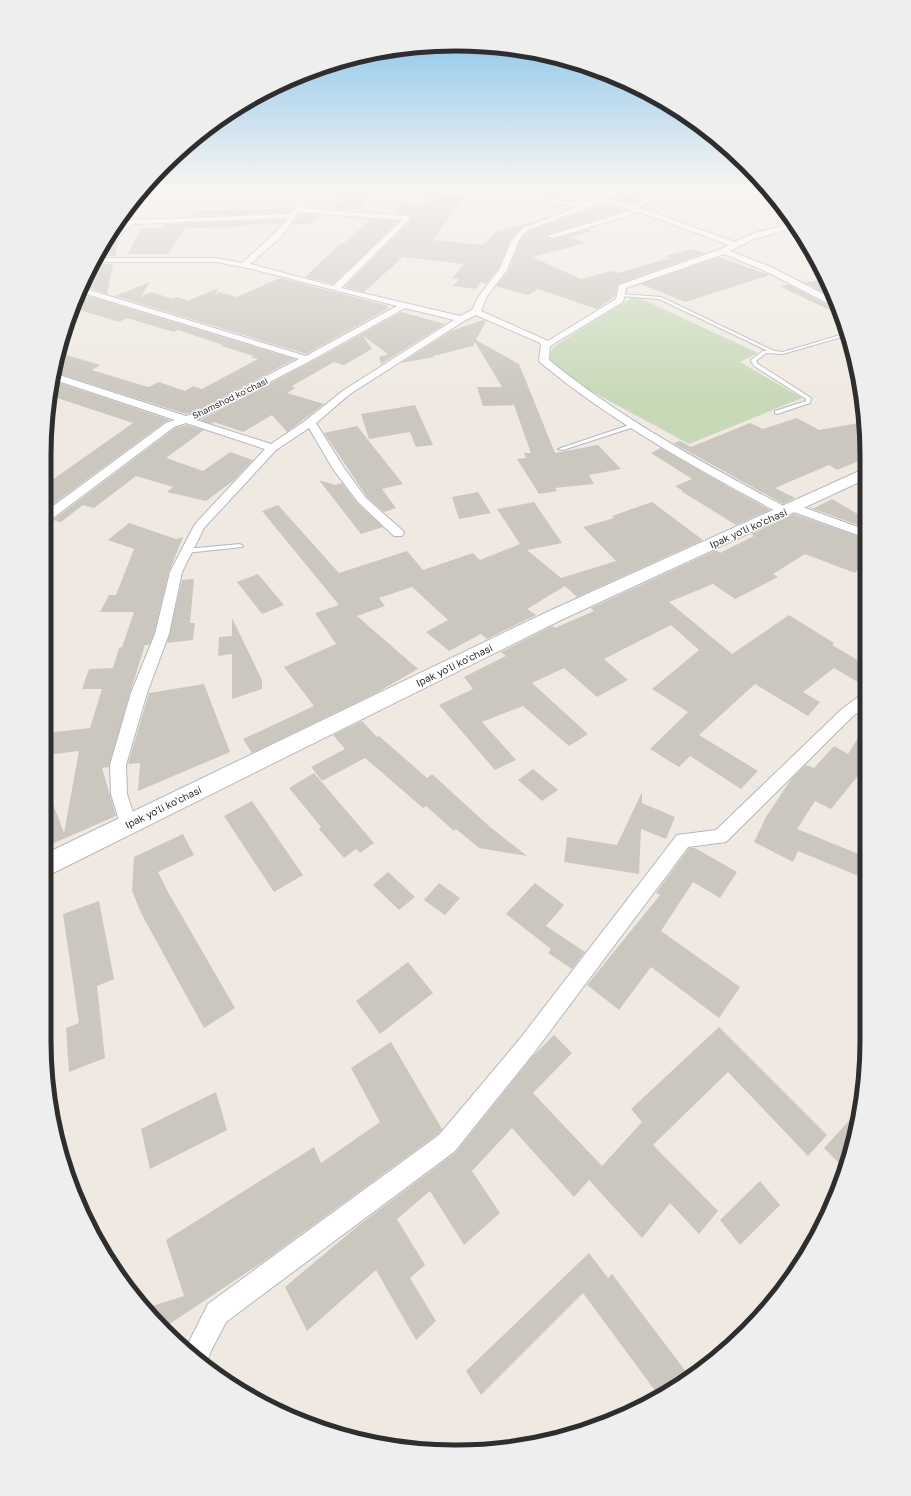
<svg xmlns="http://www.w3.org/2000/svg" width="911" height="1496" font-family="'Golos Text',sans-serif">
  <rect width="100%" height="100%" fill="#efe9e1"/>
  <!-- cemetery -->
  <path fill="#c8d9b8" d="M635 296 758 353 740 362 802 398 689 444 578 384 549 362 548 355 556 345Z"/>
  <!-- building -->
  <path fill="#cbc7bf" d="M346 188H370L360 209H334Z
    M434 194 463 197 434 240 483 245 497 231 545 218 522 227 511 239 498 269 486 284 481 282 476 289 453 286 459 279 452 278 464 264 403 257 364 292 344 287 412 219 408 214 393 213 401 203 425 205Z
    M636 194 638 201 631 203 615 199Z
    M602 204 627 210 547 235V237L554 239 587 229 592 231 571 237 586 243 532 257 581 279 612 271 618 273 670 258 665 256 693 249 705 253 618 284 615 296 597 309 538 289 528 295 496 286 508 271 520 241 528 231Z
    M293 208 290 213 191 216 193 211Z
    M300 214 319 215 311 224H292Z
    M371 219 399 221 333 284 305 277 341 243H345Z
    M285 220 280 224 240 225V227L187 228 188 224 168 254H128L141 228H163L164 224Z
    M118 241 115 256H103L110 247Z
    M719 257 770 275 685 302 641 284Z
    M97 264H113L107 294 89 288 94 268Z
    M280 278 389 306 386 308H389L306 354 115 296 150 282 141 296 151 292 173 299 177 297 188 301 218 288 215 296 219 292 237 297Z
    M825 278 834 298 804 282H811Z
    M789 285 832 307H838L842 316 779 286Z
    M88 297V296L295 359 195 412 186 414 56 373 60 353 100 365 92 370 148 387 159 382 185 391 193 386 202 389 258 359 251 357 254 356 221 346 223 345 178 330 174 332 127 318 119 322 73 308 77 301Z
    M401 312 445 324 381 364 379 357 388 354 363 336 372 349 344 365 334 362 292 386 295 388 287 393 324 404 287 432 272 415 243 432 214 422 212 424 200 420 311 362Z
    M483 320 486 321 476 340 519 364 555 453 598 445 621 469 589 475 594 484 555 488 557 491 539 494 517 459 526 458 524 453H531L514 405 483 406 477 387H502L475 342 473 346 433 356 434 357 401 363 451 331Z
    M54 381 170 420 165 422 45 510V485L133 423 51 396Z
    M415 405 433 445 416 447 410 432 369 439 361 414Z
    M797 418 819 430 865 422 866 458 837 470 829 465 775 488 795 498 783 504 673 443 680 441 691 447 750 423 763 429Z
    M186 425 204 430 166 458 203 471 230 452 253 460 233 481 206 501 167 492 173 487 136 476 94 508 83 505 61 522 53 520 175 428Z
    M357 426 403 484 382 489 396 508 384 512 367 497 324 433Z
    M661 448 718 481 770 510 736 525 681 491H683L675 486 692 479 651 453Z
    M319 480 335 485 342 483 357 503 383 527 361 534Z
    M478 492 491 513 459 519 452 497Z
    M832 499 866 519V528L808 507 814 508Z
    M534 502 562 543 527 550 561 578 616 561 583 527 614 518 612 516 652 502 703 540 577 597 565 586 527 609 536 615 487 639 481 634 449 651 426 632 448 620 412 587 379 598 385 606 357 616 418 669 376 693 252 753 243 739 314 706 284 667 336 644 315 613 339 605 262 511 278 505 339 573 407 551 423 570 473 553 480 560 520 544 497 509Z
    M794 514 866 539V560L855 573 805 554 773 574 778 577 735 599 713 584 669 602 732 654 789 615 834 643 832 645 866 665V687L834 668 803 692 820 702 808 716 755 684 699 735 758 771 741 789 690 756 679 767 650 749 688 712 652 689 699 650 671 625 604 659 628 680 597 697 564 668 532 683 588 734 569 746 523 706 482 722 516 760 495 770 439 705 473 689 464 677 506 656 501 652 552 626 555 628 594 611 591 608 716 550 720 553 754 536 751 534Z
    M129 523 176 539 183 537 169 572 154 634 149 645H145L130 693 109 767 102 768 116 816 47 846 46 792 48 791 64 833 79 751 46 755V733L90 728 102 689H82L89 669 113 668 119 648 122 647 134 612H100L109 595H116L134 549 108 540Z
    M258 574 284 605 262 614 237 582Z
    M194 579 190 623H195L193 640 167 643 182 580Z
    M232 618 262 680V689L232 699V654L218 656 219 637 232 636Z
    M204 684 230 752 138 791 140 763 128 764 149 693Z
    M362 721 377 737 379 736 427 778 432 774 490 827 527 856 479 848 456 829 454 831 426 806 423 808 365 758 322 781 311 767 345 749 333 735Z
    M866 725V766L831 809 815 801 797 829 866 857V879L798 851 793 862 754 842 766 817 792 778 806 765 814 768 834 746 848 754Z
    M533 769 558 790 542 801 518 780Z
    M314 773 374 843 360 853 356 849 344 858 319 829 321 827 289 788Z
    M642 792V803L675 817 666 839 641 829 639 874 564 862 567 837 617 845Z
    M252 801 303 875 274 892 224 816Z
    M183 834 194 855 158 872 168 892 235 1008 204 1028 141 913 132 891 134 857Z
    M689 848H695L737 872 720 898 693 882 661 931 740 987 719 1018 651 967 619 1010 587 985 660 895 656 893Z
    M388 872 415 897 399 910 373 885Z
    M439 883 460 898 445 915 424 900Z
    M535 883 564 905 546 926 585 952 572 969 548 953 551 949 506 914Z
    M99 901 114 979 97 986 105 1058 69 1072 66 1028 79 1023 63 914Z
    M408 962 433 993 380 1034 356 1001Z
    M719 1027 827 1135 808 1156 728 1072 653 1145 718 1211 699 1234 670 1203 642 1238 589 1180 574 1197 512 1128 472 1171 500 1213 464 1245 430 1191 397 1219 425 1265 410 1278 436 1321 416 1340 376 1270 307 1331 285 1287 359 1225 456 1152 533 1056 554 1035 572 1053 533 1093 602 1166 642 1122 631 1109Z
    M391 1042 442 1129 438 1134 264 1261 165 1327 146 1308 184 1296 166 1240 314 1147 321 1163 380 1122 351 1068Z
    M216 1092 227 1130 150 1169 141 1129Z
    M858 1111 847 1164 846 1170 824 1148Z
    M760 1181 780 1205 740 1245 720 1220Z
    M589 1253 608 1278 612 1274 690 1377 659 1396 583 1293 481 1395 466 1371Z"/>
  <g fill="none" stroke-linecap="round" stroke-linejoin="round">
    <defs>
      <path id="lane" d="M620 294 661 297 774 351 783 352 847 333 848 335 783 354 766 353 756 361 758 364 811 398 810 403 777 414 775 413V411L806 401V399L754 366 751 361V360L763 351H768L659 299 621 296Z
        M635 423 638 425 637 426 563 450 558 449Z
        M240 544 243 546 242 547 186 553 183 551 186 549Z"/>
      <path id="street" d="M310 188H317L302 208 408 216 411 218 341 288 460 316 472 310 479 296 499 270 512 240 523 228 580 206 385 188H417L587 203 618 188H627L607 199 631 205 687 188H698L638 207 734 242 755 233 793 223 795 227 751 240 730 251 771 267 835 300 837 306H833L765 271 724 254 626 288 623 302 550 346 549 360C621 419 705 464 787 508L793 504 797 505 866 530V538L791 511 785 515 781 514C698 469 613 423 541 363L539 361 541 345 540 343 476 315 464 321 350 394 316 423 344 468 366 498 402 530 404 533 402 536H394L358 502 333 469 309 428 276 450 204 528 182 572 169 634 147 693 126 765 127 794 137 825 134 830 128 832 122 830 111 794 110 765 131 693 155 634 170 572 195 524 265 449 186 423 174 427 49 521 45 522V512L166 423 175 420 55 380 56 374 186 416 196 413 299 359 83 293 82 291 86 289 306 356 397 306 252 269 216 262H96L98 258H216L242 263 274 234 288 218 134 224C121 229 117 247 103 248 108 237 121 223 133 220L291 214ZM602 202 633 210 547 236 554 238 639 212 729 245 721 249 619 285 616 299 548 341 481 311 487 296 507 270 519 240 527 230ZM299 212 402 220 333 286 250 264 280 238ZM405 308 454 320 344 390 305 421 271 444 196 420 310 361Z
        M866 694V707L853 716 726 842 688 847 533 1054 455 1151 226 1322 211 1351 205 1367 186 1348 208 1304 439 1135 519 1040 677 835 716 830 843 708 861 695Z"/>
      <path id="secondary" d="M866 468V479L561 620 47 876V853L547 612Z"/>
    </defs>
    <!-- lane casing -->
    <use href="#lane" stroke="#b4b7c1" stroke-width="2"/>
    <!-- street casing -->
    <use href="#street" stroke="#b4b7c1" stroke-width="2"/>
    <!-- secondary casing -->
    <use href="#secondary" stroke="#b4b7c1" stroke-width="2"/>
    <!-- lane -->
    <use href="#lane" fill="#fff" fill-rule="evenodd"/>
    <!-- street -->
    <use href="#street" fill="#fff" fill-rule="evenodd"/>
    <!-- secondary -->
    <use href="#secondary" fill="#fff" fill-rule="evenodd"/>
  </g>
  <!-- sky -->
  <linearGradient id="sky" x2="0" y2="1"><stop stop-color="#7abfeb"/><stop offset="0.47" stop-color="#f8f5f2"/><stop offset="1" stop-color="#f8f5f2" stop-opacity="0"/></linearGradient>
  <rect width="911" height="398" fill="url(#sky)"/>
  <g text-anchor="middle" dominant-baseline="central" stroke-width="3" stroke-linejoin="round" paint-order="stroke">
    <!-- far-street labels -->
    <g font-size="9" fill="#2e2e2e" stroke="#fff">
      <text transform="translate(230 398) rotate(-26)">Shamshod koʻchasi</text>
    </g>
    <!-- street labels -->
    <g font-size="10" fill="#2e2e2e" stroke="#fff">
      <text transform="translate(748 528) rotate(-24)">Ipak yo'li ko'chasi</text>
      <text transform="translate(454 665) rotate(-26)">Ipak yo'li ko'chasi</text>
      <text transform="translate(163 807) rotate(-26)">Ipak yo'li ko'chasi</text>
    </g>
  </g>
  <!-- crop -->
  <path d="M0 0H911V1496H0ZM455 51H456A404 404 0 0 1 860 455V1041A404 404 0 0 1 456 1445H455A404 404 0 0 1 51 1041V455A404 404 0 0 1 455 51Z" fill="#eee" fill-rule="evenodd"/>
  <path fill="none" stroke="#2e2e2e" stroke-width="5" d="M455 51H456A404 404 0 0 1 860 455V1041A404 404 0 0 1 456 1445H455A404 404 0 0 1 51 1041V455A404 404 0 0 1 455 51Z"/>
</svg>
